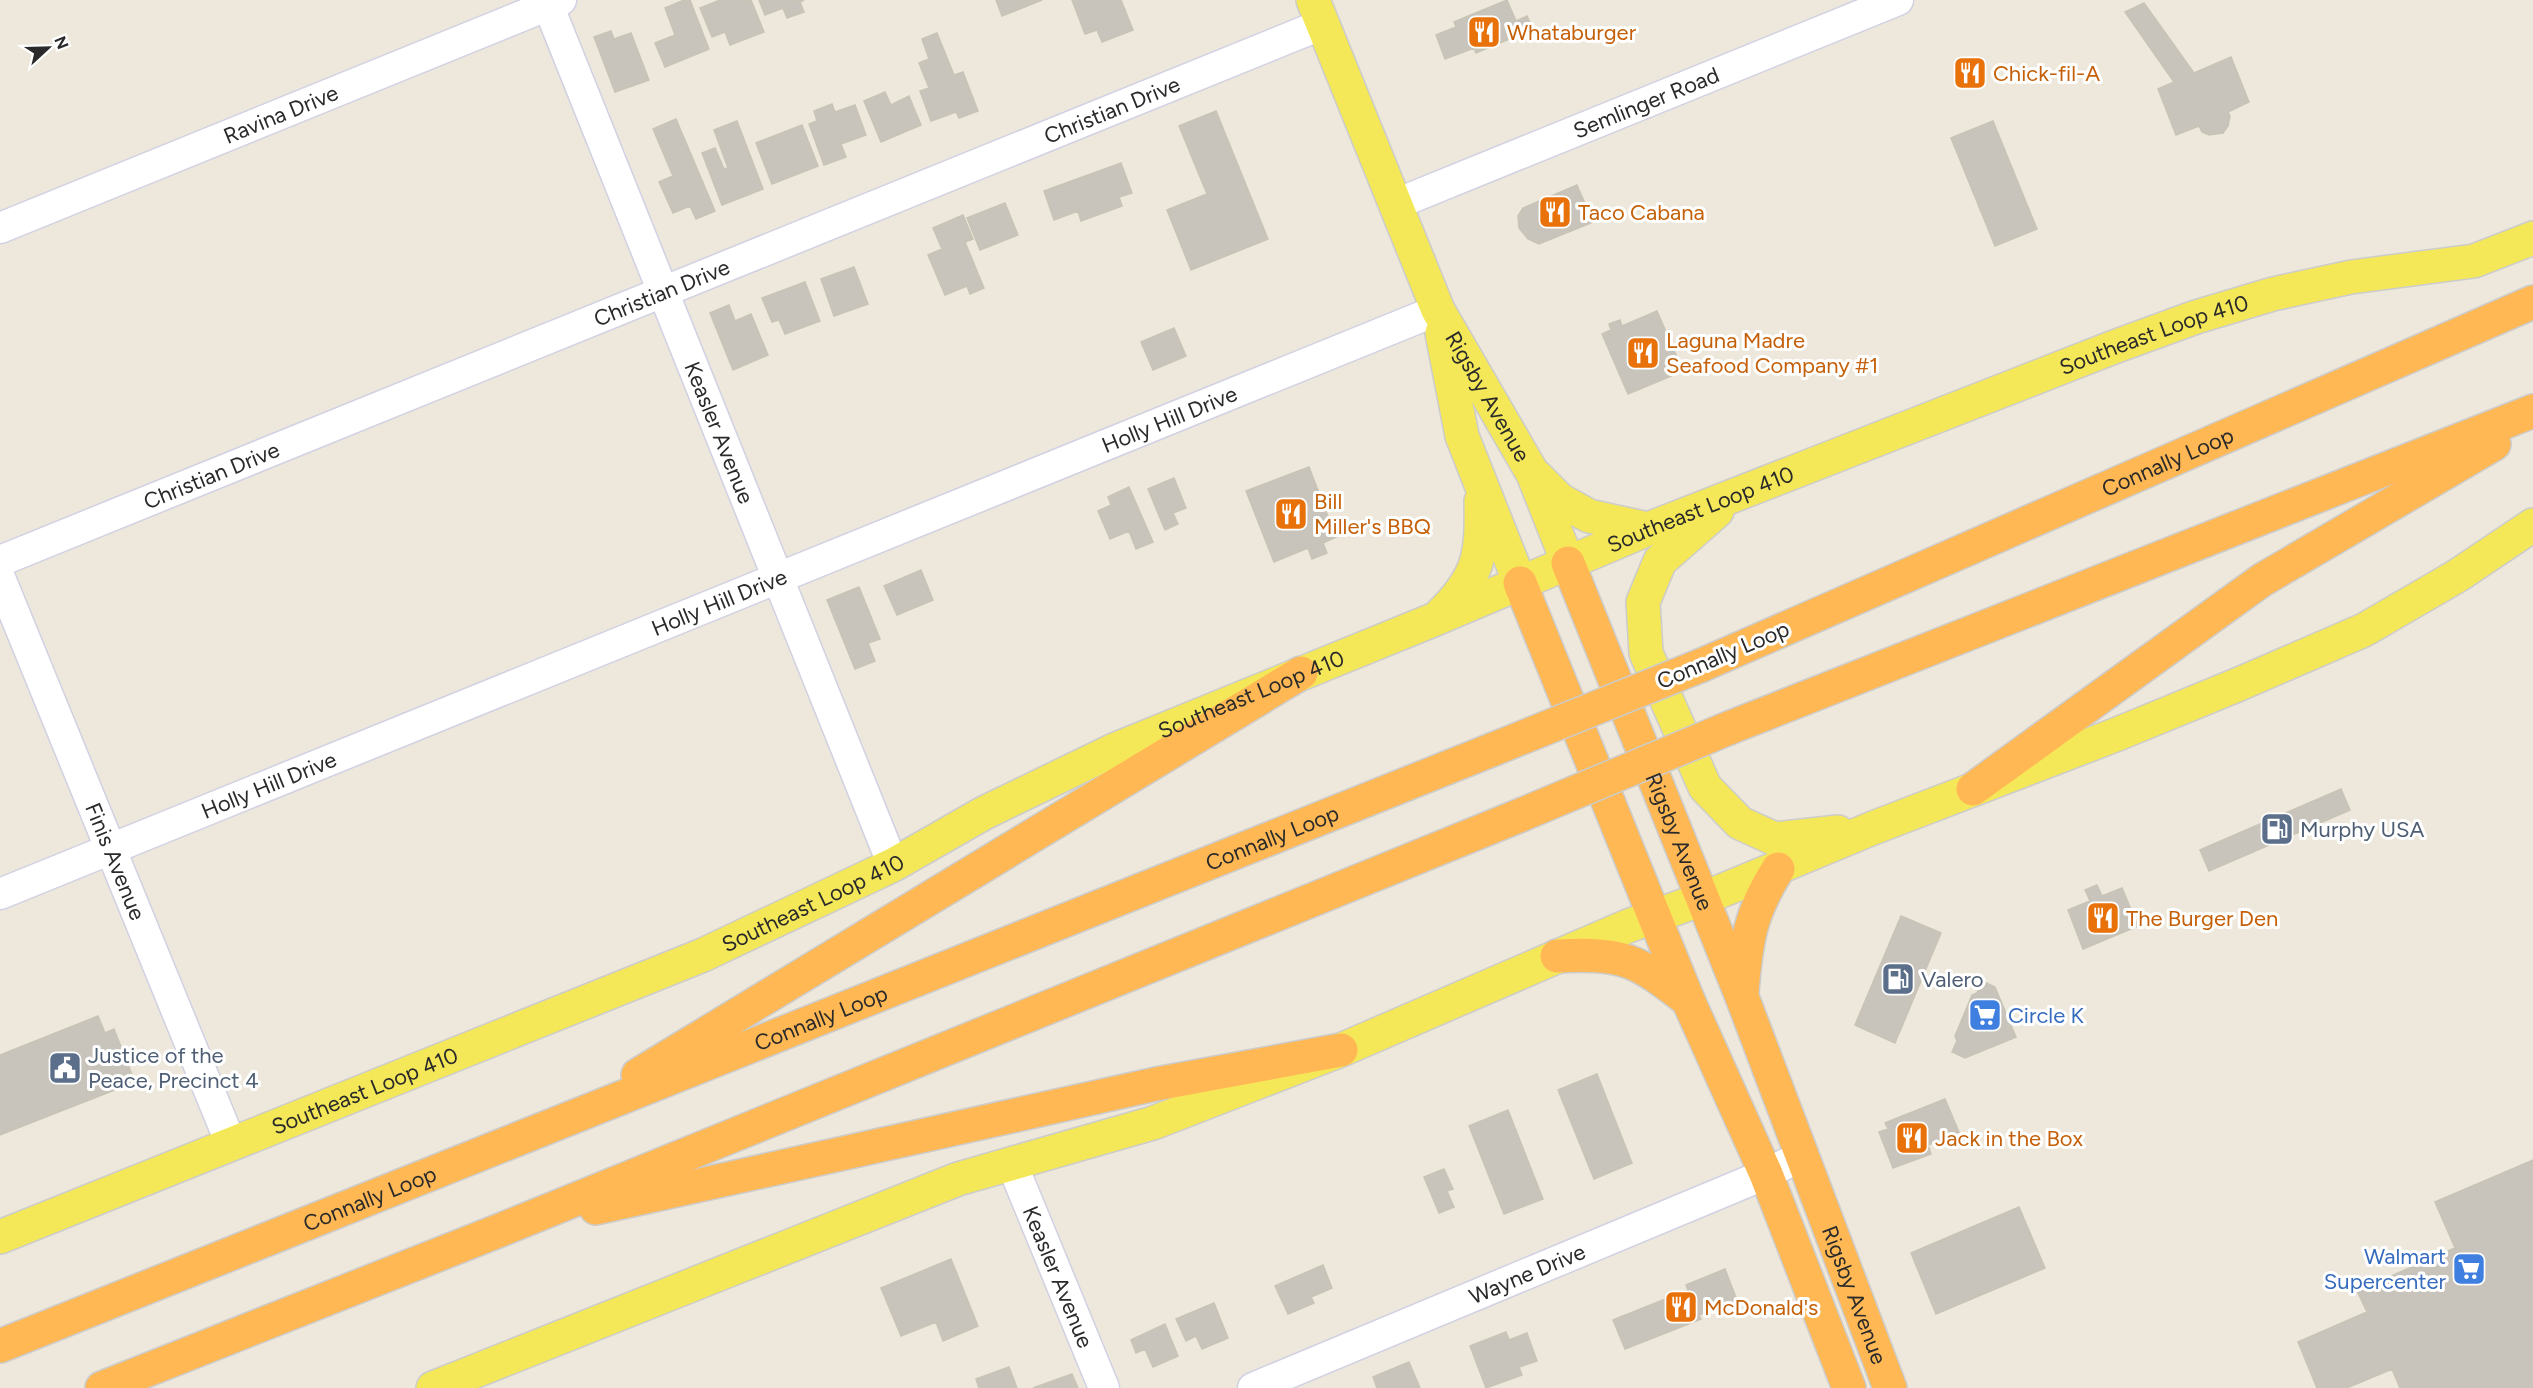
<svg xmlns="http://www.w3.org/2000/svg" width="2533" height="1388" font-family="Figtree,sans-serif">
  <rect width="100%" height="100%" fill="#ede8db"/>
  <!-- building -->
  <path fill="#c8c4bb" stroke="#c8c4b5" stroke-width="1.5" d="M684 0H690L709 49 665 67 655 43 675 35 665 8Z
    M720 0H751L764 32 730 45 725 32 712 37 700 8Z
    M759 0H804L800 2 804 12 787 18 783 8 765 15Z
    M996 0H1042L1002 16Z
    M1072 0H1121L1133 30 1102 42 1097 30 1085 34Z
    M1507 0 1516 21 1527 16 1533 29 1476 53 1474 48 1445 59 1436 35 1456 27 1454 22Z
    M2144 3 2194 73 2231 57 2249 102 2228 112 2230 116 2228 126 2223 133 2209 135 2202 132 2199 126 2176 135 2158 89 2174 82 2125 12Z
    M611 31 614 39 631 33 649 80 615 92 594 37Z
    M937 33 954 75 963 72 978 111 959 118 956 112 931 121 920 91 929 88 919 63 929 59 922 39Z
    M885 92 891 105 909 96 921 125 881 142 864 101Z
    M832 104 835 112 855 105 866 135 841 144 846 157 824 165 809 124 817 121 814 111Z
    M1216 111 1268 239 1191 270 1167 210 1207 194 1179 126Z
    M676 119 715 211 696 219 690 206 673 213 659 182 673 176 653 129Z
    M737 121 763 189 722 205 702 153 715 148 724 169 728 168 714 130Z
    M1993 121 2037 229 1995 246 1951 138Z
    M802 125 818 166 772 184 756 143Z
    M1121 163 1132 193 1119 197 1122 206 1081 221 1078 211 1054 220 1044 191Z
    M1577 185 1593 222 1539 244 1528 239 1519 228 1518 216 1523 208Z
    M1005 203 1018 235 980 250 967 218Z
    M963 215 973 239 965 242 984 288 970 294 967 286 945 295 928 255 942 249 933 228Z
    M854 267 868 304 834 316 821 279Z
    M805 282 820 321 785 334 779 320 772 322 762 298Z
    M729 305 735 321 751 314 768 355 733 370 710 313Z
    M1657 311 1683 371 1628 394 1602 334 1611 330 1609 324 1620 320 1622 326Z
    M1174 328 1186 356 1153 370 1141 342Z
    M1309 467 1336 537 1323 543 1327 553 1312 559 1308 548 1274 562 1246 491Z
    M1174 478 1186 508 1173 513 1178 524 1165 530 1148 489Z
    M1129 487 1153 542 1136 549 1129 531 1110 539 1098 511 1111 505 1108 497Z
    M921 570 933 600 897 615 884 586Z
    M859 587 880 639 868 643 875 661 855 669 827 600Z
    M2341 789 2350 810 2209 871 2200 850Z
    M2097 885 2102 896 2122 888 2138 926 2083 949 2068 910 2090 901 2085 890Z
    M1901 916 1941 933 1895 1043 1855 1025Z
    M1982 981 1995 987 2016 1037 1965 1058 1952 1052 1957 1041 1955 1036 1972 995 1977 993Z
    M98 1016 105 1033 114 1029 135 1082 0 1135V1055Z
    M1597 1074 1632 1163 1594 1179 1558 1090Z
    M1945 1099 1959 1132 1928 1145 1931 1154 1893 1168 1879 1132 1888 1129 1885 1123Z
    M1508 1110 1543 1199 1504 1214 1469 1126Z
    M2533 1160V1388H2400L2392 1369 2347 1388H2317L2298 1342 2367 1312 2357 1291 2455 1248 2435 1202Z
    M1444 1169 1453 1189 1447 1191 1454 1207 1439 1213 1424 1177Z
    M2019 1207 2045 1268 1936 1314 1911 1253Z
    M951 1259 978 1326 943 1341 936 1322 901 1336 881 1288Z
    M1323 1265 1332 1288 1311 1297 1314 1303 1288 1314 1275 1286Z
    M1725 1269 1737 1300 1699 1315 1701 1319 1625 1349 1613 1320 1688 1290 1686 1285Z
    M1214 1303 1228 1338 1202 1349 1196 1336 1186 1341 1176 1319Z
    M1165 1324 1178 1356 1153 1367 1145 1349 1136 1353 1131 1340Z
    M1506 1332 1509 1340 1527 1333 1537 1361 1519 1367 1522 1375 1486 1388 1470 1346Z
    M1409 1362 1420 1388H1377L1373 1377Z
    M1009 1367 1017 1388H979L976 1379Z
    M1072 1374 1078 1388H1033Z"/>
  <g fill="none" stroke-linecap="round" stroke-linejoin="round">
    <defs>
      <g id="minor">
        <path id="s1" d="M546 0 893 865"/>
        <path id="s2" d="M1396 204 1898 0"/>
        <path id="s3" d="M0 228 561 0"/>
        <path id="s4" d="M0 561 1323 24"/>
        <path id="s5" d="M0 578 231 1144"/>
        <path id="s6" d="M0 894 1438 310"/>
        <path id="s7" d="M1012 1164 1104 1388"/>
        <path id="s8" d="M1253 1388 1766 1174 1801 1156"/>
      </g>
      <g id="major">
        <path id="s9" d="M1313 0 1438 310 1533 474 1568 563"/>
        <path d="M1442 333 1462 436 1520 583"/>
        <path d="M1536 476 1560 500 1589 516 1648 529"/>
        <path d="M1717 511 1660 561 1643 602 1646 653 1705 787 1740 823 1775 839 1838 832"/>
        <path d="M1441 614C1480 576 1482 554 1481 501"/>
        <path id="s10" d="M0 1237 703 955 893 865 984 813 1114 750 1433 620 1648 529 2114 347 2196 317 2273 294 2351 277 2474 261 2533 238"/>
        <path d="M433 1388 958 1179 1153 1123 1341 1050 1628 926 1702 899 1873 828 2115 735 2237 685 2364 630 2457 576 2533 525"/>
      </g>
      <g id="highway">
        <path id="s11" d="M1568 563 1742 997 1890 1388"/>
        <path d="M1520 583 1688 1000 1766 1174 1849 1388"/>
        <path id="s12" d="M1702 665 2533 302"/>
        <path d="M1729 728 2533 411"/>
        <path d="M1973 789 2262 580 2494 444"/>
        <path d="M1557 956C1625 953 1635 959 1688 1000"/>
        <path d="M1742 992C1746 941 1750 913 1778 869"/>
        <path d="M638 1075 1301 673"/>
        <path d="M596 1208 1156 1084 1341 1050"/>
        <path id="s13" d="M0 1346 1494 749"/>
        <path d="M102 1388 503 1229 1521 815"/>
      </g>
    </defs>
    <!-- minor casing -->
    <use href="#minor" stroke="#d1d1e3" stroke-width="33"/>
    <!-- major casing -->
    <use href="#major" stroke="#ccc" stroke-width="36"/>
    <!-- highway casing -->
    <use href="#highway" stroke="#ccc" stroke-width="36"/>
    <!-- minor -->
    <use href="#minor" stroke="#fff" stroke-width="30"/>
    <!-- major -->
    <use href="#major" stroke="#f5e858" stroke-width="33"/>
    <!-- highway -->
    <use href="#highway" stroke="#ffb854" stroke-width="33"/>
    <defs>
      <path id="highway-bridge" d="M1494 749 1702 665
        M1521 815 1729 728"/>
    </defs>
    <!-- highway-bridge casing -->
    <use href="#highway-bridge" stroke="#ccc" stroke-width="36" stroke-linecap="butt"/>
    <!-- highway-bridge -->
    <use href="#highway-bridge" stroke="#ffb854" stroke-width="33"/>
  </g>
  <!-- icons -->
  <defs>
    <symbol id="restaurant-square" viewBox="-11 -11 22 22"><rect x="-9" y="-9" width="18" height="18" rx="4" fill="#e8710a" stroke="#fff"/><path d="M-5-6h1v4h1v-4h1v4h1v-4h1v5L-1.5 .5V6h-2V.5L-5-1ZM5-6V6H3V1.5H1.5Q1.5-4 5-6Z" fill="#fff"/></symbol>
    <symbol id="fuel-square" viewBox="-11 -11 22 22"><rect x="-9" y="-9" width="18" height="18" rx="4" fill="#5c6f8a" stroke="#fff"/><path d="M-5.5-6h7V0h2V4h1.3V-2.5L3-4.5l.8-.8L6-3V5H2.5V1h-1V6h-7ZM-4.2-4.7v3.2H.2V-4.7Z" fill="#fff"/></symbol>
    <symbol id="supermarket-square" viewBox="-11 -11 22 22"><rect x="-9" y="-9" width="18" height="18" rx="4" fill="#3f7fe0" stroke="#fff"/><path d="M-6-5.5h2.5l.6 2H6L4.5 2H-2.5L-4.4-4H-6ZM-1.5 3.2a1.3 1.3 0 1 0 .1 0ZM3 3.2a1.3 1.3 0 1 0 .1 0Z" fill="#fff"/></symbol>
    <symbol id="civic-square" viewBox="-11 -11 22 22"><rect x="-9" y="-9" width="18" height="18" rx="4" fill="#5c6f8a" stroke="#fff"/><path d="M-.6-6.5H3V-4.5H.6V-3L4-1V1h2V6H-6V1h2V-1L-.6-3ZM-1.2 2.5V6h2.4V2.5Z" fill="#fff"/></symbol>
  </defs>
  <g fill-rule="evenodd">
    <use href="#restaurant-square" x="1465" y="13" width="38" height="38"/>
    <use href="#restaurant-square" x="1951" y="54" width="38" height="38"/>
    <use href="#restaurant-square" x="1536" y="193" width="38" height="38"/>
    <use href="#restaurant-square" x="1624" y="334" width="38" height="38"/>
    <use href="#restaurant-square" x="1272" y="495" width="38" height="38"/>
    <use href="#fuel-square" x="2258" y="810" width="38" height="38"/>
    <use href="#restaurant-square" x="2084" y="899" width="38" height="38"/>
    <use href="#fuel-square" x="1879" y="960" width="38" height="38"/>
    <use href="#supermarket-square" x="1966" y="996" width="38" height="38"/>
    <use href="#civic-square" x="46" y="1049" width="38" height="38"/>
    <use href="#restaurant-square" x="1893" y="1119" width="38" height="38"/>
    <use href="#supermarket-square" x="2450" y="1250" width="38" height="38"/>
    <use href="#restaurant-square" x="1662" y="1288" width="38" height="38"/>
  </g>
  <g text-anchor="middle" dominant-baseline="central" stroke-width="6" stroke-linejoin="round" paint-order="stroke">
    <!-- food labels -->
    <g font-size="22" fill="#c56008" stroke="#fff" text-anchor="start">
      <text x="1507" y="32">Whataburger</text>
      <text x="1993" y="73">Chick-fil-A</text>
      <text x="1578" y="212">Taco Cabana</text>
      <text x="1666" y="340">Laguna Madre<tspan x="1666" dy="25">Seafood Company #1</tspan></text>
      <text x="1314" y="501">Bill<tspan x="1314" dy="25">Miller's BBQ</tspan></text>
      <text x="2126" y="918">The Burger Den</text>
      <text x="1935" y="1138">Jack in the Box</text>
      <text x="1704" y="1307">McDonald's</text>
    </g>
    <!-- street labels -->
    <g font-size="22" fill="#2a2a2a" stroke="#fff">
      <text stroke="none"><textPath href="#s2" startOffset="270">Semlinger Road</textPath></text>
      <text stroke="none"><textPath href="#s4" startOffset="1200">Christian Drive</textPath></text>
      <text stroke="none"><textPath href="#s3" startOffset="303">Ravina Drive</textPath></text>
      <text stroke="none"><textPath href="#s4" startOffset="714">Christian Drive</textPath></text>
      <text stroke="none"><textPath href="#s10" startOffset="2337">Southeast Loop 410</textPath></text>
      <text stroke="none"><textPath href="#s9" startOffset="434">Rigsby Avenue</textPath></text>
      <text stroke="none"><textPath href="#s6" startOffset="1262">Holly Hill Drive</textPath></text>
      <text stroke="none"><textPath href="#s1" startOffset="466">Keasler Avenue</textPath></text>
      <text stroke="none"><textPath href="#s12" startOffset="508">Connally Loop</textPath></text>
      <text stroke="none"><textPath href="#s4" startOffset="228">Christian Drive</textPath></text>
      <text stroke="none"><textPath href="#s10" startOffset="1851">Southeast Loop 410</textPath></text>
      <text stroke="none"><textPath href="#s6" startOffset="776">Holly Hill Drive</textPath></text>
      <text transform="translate(1723 655) rotate(-23)">Connally Loop</text>
      <text stroke="none"><textPath href="#s10" startOffset="1365">Southeast Loop 410</textPath></text>
      <text stroke="none"><textPath href="#s6" startOffset="290">Holly Hill Drive</textPath></text>
      <text stroke="none"><textPath href="#s13" startOffset="1370">Connally Loop</textPath></text>
      <text stroke="none"><textPath href="#s11" startOffset="300">Rigsby Avenue</textPath></text>
      <text stroke="none"><textPath href="#s5" startOffset="306">Finis Avenue</textPath></text>
      <text stroke="none"><textPath href="#s10" startOffset="879">Southeast Loop 410</textPath></text>
      <text stroke="none"><textPath href="#s13" startOffset="884">Connally Loop</textPath></text>
      <text stroke="none"><textPath href="#s10" startOffset="393">Southeast Loop 410</textPath></text>
      <text stroke="none"><textPath href="#s13" startOffset="398">Connally Loop</textPath></text>
      <text stroke="none"><textPath href="#s8" startOffset="297">Wayne Drive</textPath></text>
      <text stroke="none"><textPath href="#s7" startOffset="122">Keasler Avenue</textPath></text>
      <text stroke="none"><textPath href="#s11" startOffset="786">Rigsby Avenue</textPath></text>
    </g>
    <!-- service labels -->
    <g font-size="22" fill="#4e5e75" stroke="#fff" text-anchor="start">
      <text x="2300" y="829">Murphy USA</text>
      <text x="1921" y="979">Valero</text>
      <text x="88" y="1055">Justice of the<tspan x="88" dy="25">Peace, Precinct 4</tspan></text>
    </g>
    <!-- shop labels -->
    <g font-size="22" fill="#366cbe" stroke="#fff" text-anchor="start">
      <text x="2008" y="1015">Circle K</text>
      <text x="2446" y="1256" text-anchor="end">Walmart<tspan x="2446" dy="25">Supercenter</tspan></text>
    </g>
  </g>
  <!-- north arrow -->
  <g transform="translate(48 48) rotate(68)" stroke="#ffffff" stroke-width="4.5" paint-order="stroke">
  <path d="M0-4.5L10 22L0 15L-10 22Z" fill="#2a2a2a"/>
  <text y="-9" font-size="16" font-weight="bold" text-anchor="middle" fill="#2a2a2a">N</text>
  </g>
</svg>
